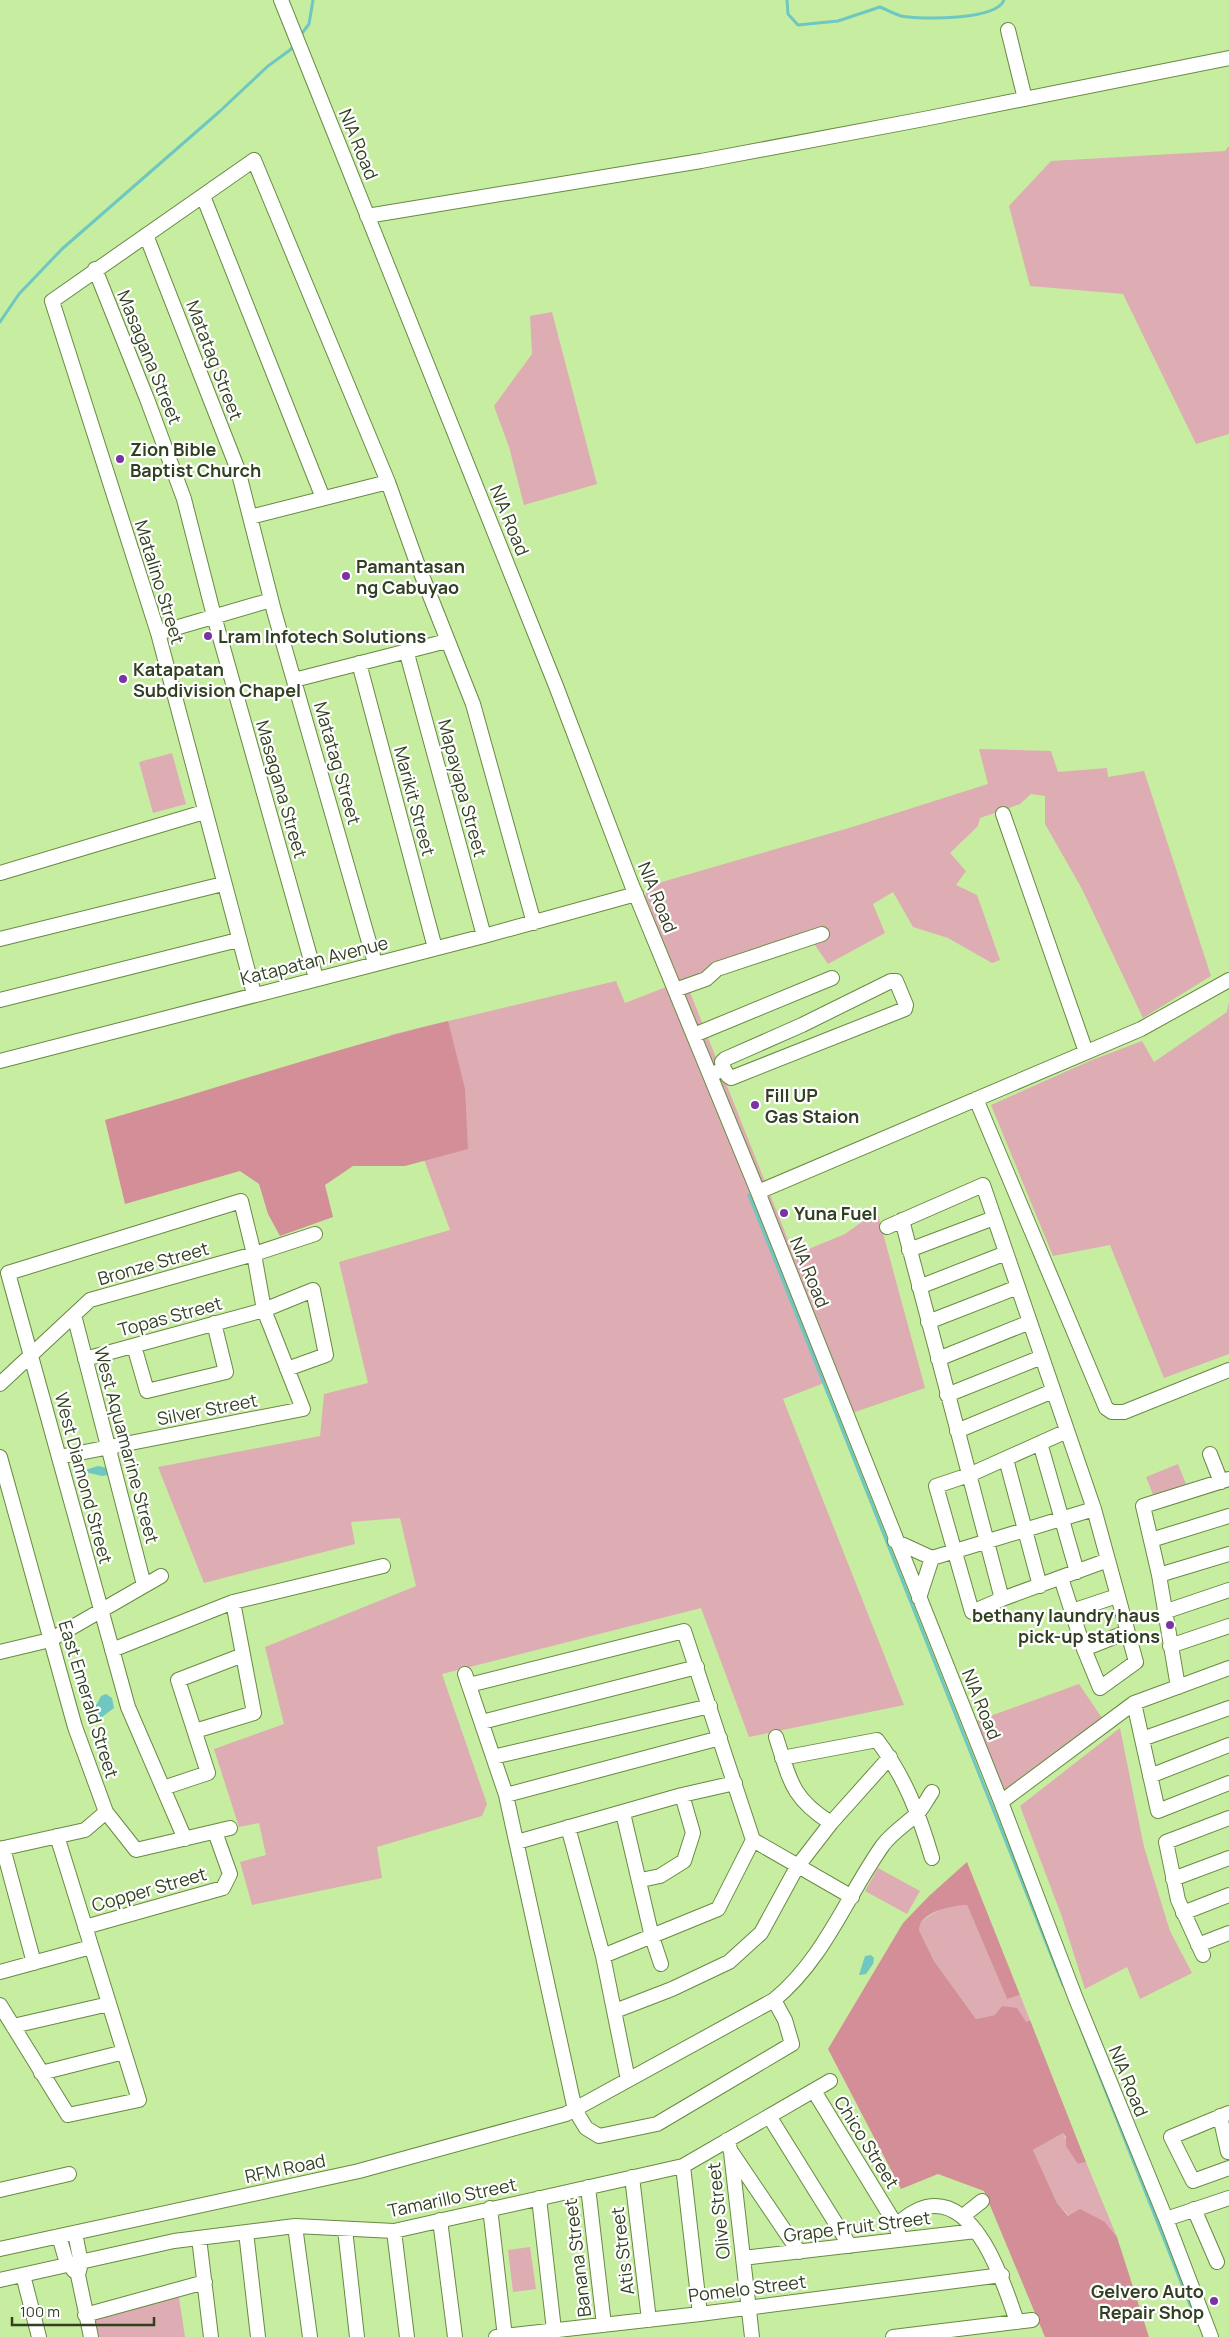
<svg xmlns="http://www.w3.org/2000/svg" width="1229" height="2337" font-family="Manrope,sans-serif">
  <rect width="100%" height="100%" fill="#c7eda1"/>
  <!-- green -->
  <path fill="#ddadb3" d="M1229 146V434L1196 444 1123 294 1030 286 1009 206 1051 161 1225 151Z
    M552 312 597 484 524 505 509 447 494 406 532 354 530 316Z
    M979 749 1051 751 1058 772 1107 768 1108 777 1144 771 1211 976 1143 1018 1082 889 1045 824V796L1031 794 1020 804 980 818 978 826 950 853 966 871 956 885 977 895 1000 960 992 963 948 938 913 927 893 892 873 904 885 933 828 964 810 938 686 982 794 1255 845 1234 877 1211 925 1388 852 1413 837 1378 783 1399 904 1705 749 1737 701 1608 442 1674 487 1804 482 1816 377 1847 382 1878 252 1905 240 1862 266 1855 259 1823 239 1827 214 1749 284 1724 265 1647 416 1586 400 1518 351 1522 355 1544 204 1583 158 1467 320 1436 324 1394 368 1383 339 1262 450 1230 407 1113 390 1035 616 981 625 1003 679 982 645 897 648 886 849 828 988 784Z
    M172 753 186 804 153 813 139 762Z
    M1229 1002V1354L1164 1378 1110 1245 1053 1256 991 1105 1092 1060 1142 1041 1154 1062 1227 1012Z
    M1178 1464 1186 1484 1154 1497 1146 1477Z
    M1079 1684 1102 1718 1003 1795 976 1721Z
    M1120 1728 1144 1847 1170 1931 1192 1973 1140 1999 1127 1967 1085 1989 1062 1917 1020 1806Z
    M878 1868 920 1891 907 1914 865 1891Z
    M954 1905H967L1007 1999 1020 1995 1030 2020 1026 2022 995 2015 976 2019 934 1961 919 1930V1925C928 1914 941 1909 954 1905Z
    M1063 2133 1078 2164 1086 2162 1117 2237 1105 2222 1069 2216 1057 2203 1033 2150Z
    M530 2247 536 2289 513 2292 508 2250Z
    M178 2291 185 2337H99L93 2314Z"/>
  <!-- forest -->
  <path fill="#d48e98" d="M448 1021 465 1089 468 1149 405 1166H353L325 1185 333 1217 280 1236 268 1214 259 1184 240 1171 125 1204 105 1120C220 1088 332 1049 448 1021Z
    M967 1862 1020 1995 1007 1999 967 1905C953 1905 919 1912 919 1930L934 1961 976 2019 995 2015 1002 2006 1017 2008 1026 2022 1030 2020 1086 2162 1078 2164 1066 2146V2137L1063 2133 1033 2150 1057 2203 1068 2216 1080 2209 1105 2222 1117 2237 1149 2337H1045L984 2191 938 2174 901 2189 828 2049 903 1923 929 1896Z"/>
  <!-- water -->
  <path fill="#6fc7c1" d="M98 1466 107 1468 108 1475 102 1476 85 1472V1470Z
    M106 1694 112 1698 114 1708 102 1717H96L91 1713 92 1707 97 1704 101 1696Z
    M871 1955 874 1958 873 1964 866 1974 859 1975 865 1956Z"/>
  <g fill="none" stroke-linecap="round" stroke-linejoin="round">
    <!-- stream -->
    <path stroke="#6fc7c1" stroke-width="3" d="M787 0 788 14 798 25 838 21 880 7C887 10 894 14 901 16 921 20 997 20 1004 0
      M300 36 309 24 313 0
      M0 322 19 294 62 249 219 112 268 66 290 50 295 44
      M749 1195 1063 1985
      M1080 2026 1198 2325"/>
    <defs>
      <path id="minor" d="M281 0 556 686 631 883 758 1192 1001 1802 1076 1999 1166 2219 1211 2337
        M1008 30 1025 99
        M203 196 323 498
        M367 216 701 161 924 119 1229 58
        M146 235 238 470 274 611 375 963
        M95 269 147 399 184 499 214 616 316 978
        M250 517 388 482
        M158 633 271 600
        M406 650 484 936
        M359 663 435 948
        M294 680 447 641
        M1003 814 1086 1052
        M0 873 204 812
        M0 939 223 884
        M675 990 706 979 717 969 822 934
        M254 994 158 633 52 301 254 160 388 482 417 563 473 704 534 923
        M0 1000 238 940
        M694 1035 832 978
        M0 1061 484 936 636 894
        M710 1075 724 1069 722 1062 725 1059 802 1025 891 981H896L906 1005 905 1009 731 1078 728 1076 724 1069
        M976 1099 1106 1408 1112 1412H1124L1229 1370
        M758 1192 1141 1029 1229 980
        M902 1220 1002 1599
        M887 1227 983 1185 1094 1509 1136 1662 1100 1688 1084 1649 1061 1578
        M909 1250 994 1218
        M919 1287 1006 1253
        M74 1315 144 1585
        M928 1322 1018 1287
        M134 1346 147 1391 226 1372 214 1323
        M85 1359 264 1310 313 1290 326 1355 287 1369
        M938 1359 1030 1322
        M0 1384 90 1300 254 1254 315 1234
        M947 1395 1042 1357
        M957 1431 1053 1391
        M1067 1431 969 1475 936 1486 972 1612 1002 1599 1108 1560
        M1040 1443 1077 1572
        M1210 1454 1221 1482
        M0 1457 75 1727 106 1812 136 1850 230 1828
        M59 1457 303 1409 264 1310 254 1254 241 1201 8 1273 128 1707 185 1839
        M1006 1459 1040 1586
        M1151 1540 1229 1516
        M895 1541 932 1558 919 1598
        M932 1558 1094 1509
        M1159 1575 1229 1554
        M1072 1611 1117 1596
        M1164 1612 1229 1590
        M1170 1646 1229 1626
        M1084 1649 1127 1632
        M112 1650 233 1602 383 1566
        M0 1652 50 1640 161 1576
        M465 1674 506 1795 575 2110 586 2128 599 2136 657 2124 792 2044 785 2020 774 2000
        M469 1685 684 1631 753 1840 852 1897
        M1178 1687 1159 1575 1143 1506 1229 1479
        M1134 1703 1158 1811 1229 1783
        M482 1722 697 1667
        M195 1731 254 1713 233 1602
        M776 1737C790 1780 791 1798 831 1823
        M1142 1739 1229 1708
        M493 1757 710 1706
        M782 1758 877 1740C905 1777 919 1814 932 1858
        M1150 1776 1229 1745
        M163 1788 208 1773 178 1680 243 1655
        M506 1795 720 1738
        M1001 1802 1134 1703 1229 1668
        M623 1813 652 1937 661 1964
        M568 1827 603 1956 628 2080
        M517 1842 682 1795 735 1783
        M3 1848 34 1963
        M0 1849 85 1830 106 1812
        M1173 1879 1229 1858
        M641 1880 660 1876 684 1861 693 1833 682 1795
        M1183 1913 1229 1895
        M85 1927 223 1888 230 1874 215 1832
        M1198 1945 1229 1933
        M1203 1955 1178 1900 1166 1842 1229 1818
        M603 1956 718 1909 753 1840
        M0 1972 91 1947
        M0 2005 68 2115 139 2100 57 1836
        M615 2011 672 1989 729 1962 761 1933 797 1867 831 1823 890 1757
        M13 2026 109 2004
        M41 2073 124 2052
        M814 2091 896 2225 898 2232
        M1229 2113 1171 2137 1193 2181 1229 2168
        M769 2116 850 2246
        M1220 2116 1228 2152
        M727 2140 731 2152 752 2337
        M732 2153 799 2252
        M683 2166 700 2314
        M632 2177 649 2320
        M588 2187 604 2325
        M0 2190 69 2174
        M539 2198 554 2330
        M490 2208 505 2337
        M1194 2209 1217 2262
        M963 2216 982 2201
        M1166 2219 1229 2198
        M440 2220 455 2337
        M896 2225C906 2217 914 2210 926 2207 977 2195 1005 2286 1017 2322
        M295 2226 310 2337
        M345 2229 357 2337
        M394 2231 407 2337
        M246 2232 258 2337
        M75 2233 81 2263 78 2275 91 2337
        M59 2236 66 2260 74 2271
        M199 2238 211 2337
        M0 2249 359 2171 566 2114 774 2000C825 1958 846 1897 883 1845 892 1833 906 1824 917 1814 923 1808 927 1799 932 1792
        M743 2258 976 2231
        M23 2275 39 2337
        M0 2280 174 2241 295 2226 394 2231 683 2166 830 2081
        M85 2315 205 2282
        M496 2337 700 2314 1002 2275
        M893 2337 1032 2320"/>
    </defs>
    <!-- minor casing -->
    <use href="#minor" stroke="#688a42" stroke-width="16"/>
    <!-- minor -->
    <use href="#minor" stroke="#fff" stroke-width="14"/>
  </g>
  <!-- markers -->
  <g fill="#7a32a5" stroke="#fff" stroke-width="2">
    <circle cx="120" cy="459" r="5"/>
    <circle cx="346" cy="576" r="5"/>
    <circle cx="208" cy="636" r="5"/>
    <circle cx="123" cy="679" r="5"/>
    <circle cx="755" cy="1105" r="5"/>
    <circle cx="784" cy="1213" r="5"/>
    <circle cx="1170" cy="1625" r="5"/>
    <circle cx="1214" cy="2301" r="5"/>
  </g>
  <g text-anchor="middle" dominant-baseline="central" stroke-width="4.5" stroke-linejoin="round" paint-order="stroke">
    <!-- street labels -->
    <g font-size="18" fill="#314021" stroke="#fff">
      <text transform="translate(359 144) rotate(68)">NIA Road</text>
      <text transform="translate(150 357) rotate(68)">Masagana Street</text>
      <text transform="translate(215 360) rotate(69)">Matatag Street</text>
      <text transform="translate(510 520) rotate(68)">NIA Road</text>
      <text transform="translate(160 582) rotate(73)">Matalino Street</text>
      <text transform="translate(338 763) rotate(74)">Matatag Street</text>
      <text transform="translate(463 788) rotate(75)">Mapayapa Street</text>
      <text transform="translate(282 789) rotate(74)">Masagana Street</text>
      <text transform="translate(415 801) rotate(75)">Marikit Street</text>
      <text transform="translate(658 897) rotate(68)">NIA Road</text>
      <text transform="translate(314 960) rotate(-14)">Katapatan Avenue</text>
      <text transform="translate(153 1263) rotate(-16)">Bronze Street</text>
      <text transform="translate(810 1272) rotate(68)">NIA Road</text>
      <text transform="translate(170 1316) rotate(-15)">Topas Street</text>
      <text transform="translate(207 1409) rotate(-11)">Silver Street</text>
      <text transform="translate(127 1445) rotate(75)">West Aquamarine Street</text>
      <text transform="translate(84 1478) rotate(75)">West Diamond Street</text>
      <text transform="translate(89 1699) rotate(73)">East Emerald Street</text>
      <text transform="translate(982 1704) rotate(68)">NIA Road</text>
      <text transform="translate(149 1889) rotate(-16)">Copper Street</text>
      <text transform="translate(1129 2081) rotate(68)">NIA Road</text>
      <text transform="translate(867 2142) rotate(58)">Chico Street</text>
      <text transform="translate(285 2168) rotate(-12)">RFM Road</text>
      <text transform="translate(452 2197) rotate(-12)">Tamarillo Street</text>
      <text transform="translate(718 2211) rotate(-96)">Olive Street</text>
      <text transform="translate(857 2226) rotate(-7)">Grape Fruit Street</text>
      <text transform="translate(622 2251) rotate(-97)">Atis Street</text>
      <text transform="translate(577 2258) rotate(-97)">Banana Street</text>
      <text transform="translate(747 2288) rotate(-7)">Pomelo Street</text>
    </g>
    <!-- poi labels -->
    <g font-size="18" font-weight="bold" fill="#314021" stroke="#fff" text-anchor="start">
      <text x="130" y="449">Zion Bible<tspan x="130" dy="21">Baptist Church</tspan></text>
      <text x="356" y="566">Pamantasan<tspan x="356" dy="21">ng Cabuyao</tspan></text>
      <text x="218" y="636">Lram Infotech Solutions</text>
      <text x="133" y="669">Katapatan<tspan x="133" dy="21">Subdivision Chapel</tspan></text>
      <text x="765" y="1095">Fill UP<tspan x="765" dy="21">Gas Staion</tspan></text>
      <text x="794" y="1213">Yuna Fuel</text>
      <text x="1160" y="1615" text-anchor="end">bethany laundry haus<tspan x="1160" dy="21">pick-up stations</tspan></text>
      <text x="1204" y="2291" text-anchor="end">Gelvero Auto<tspan x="1204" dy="21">Repair Shop</tspan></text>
    </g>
  </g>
  <!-- scale -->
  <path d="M12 2317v8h142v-8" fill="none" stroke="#314021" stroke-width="2.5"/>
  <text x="20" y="2317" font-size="15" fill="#314021" stroke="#ffffff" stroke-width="4" paint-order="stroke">100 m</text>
</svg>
